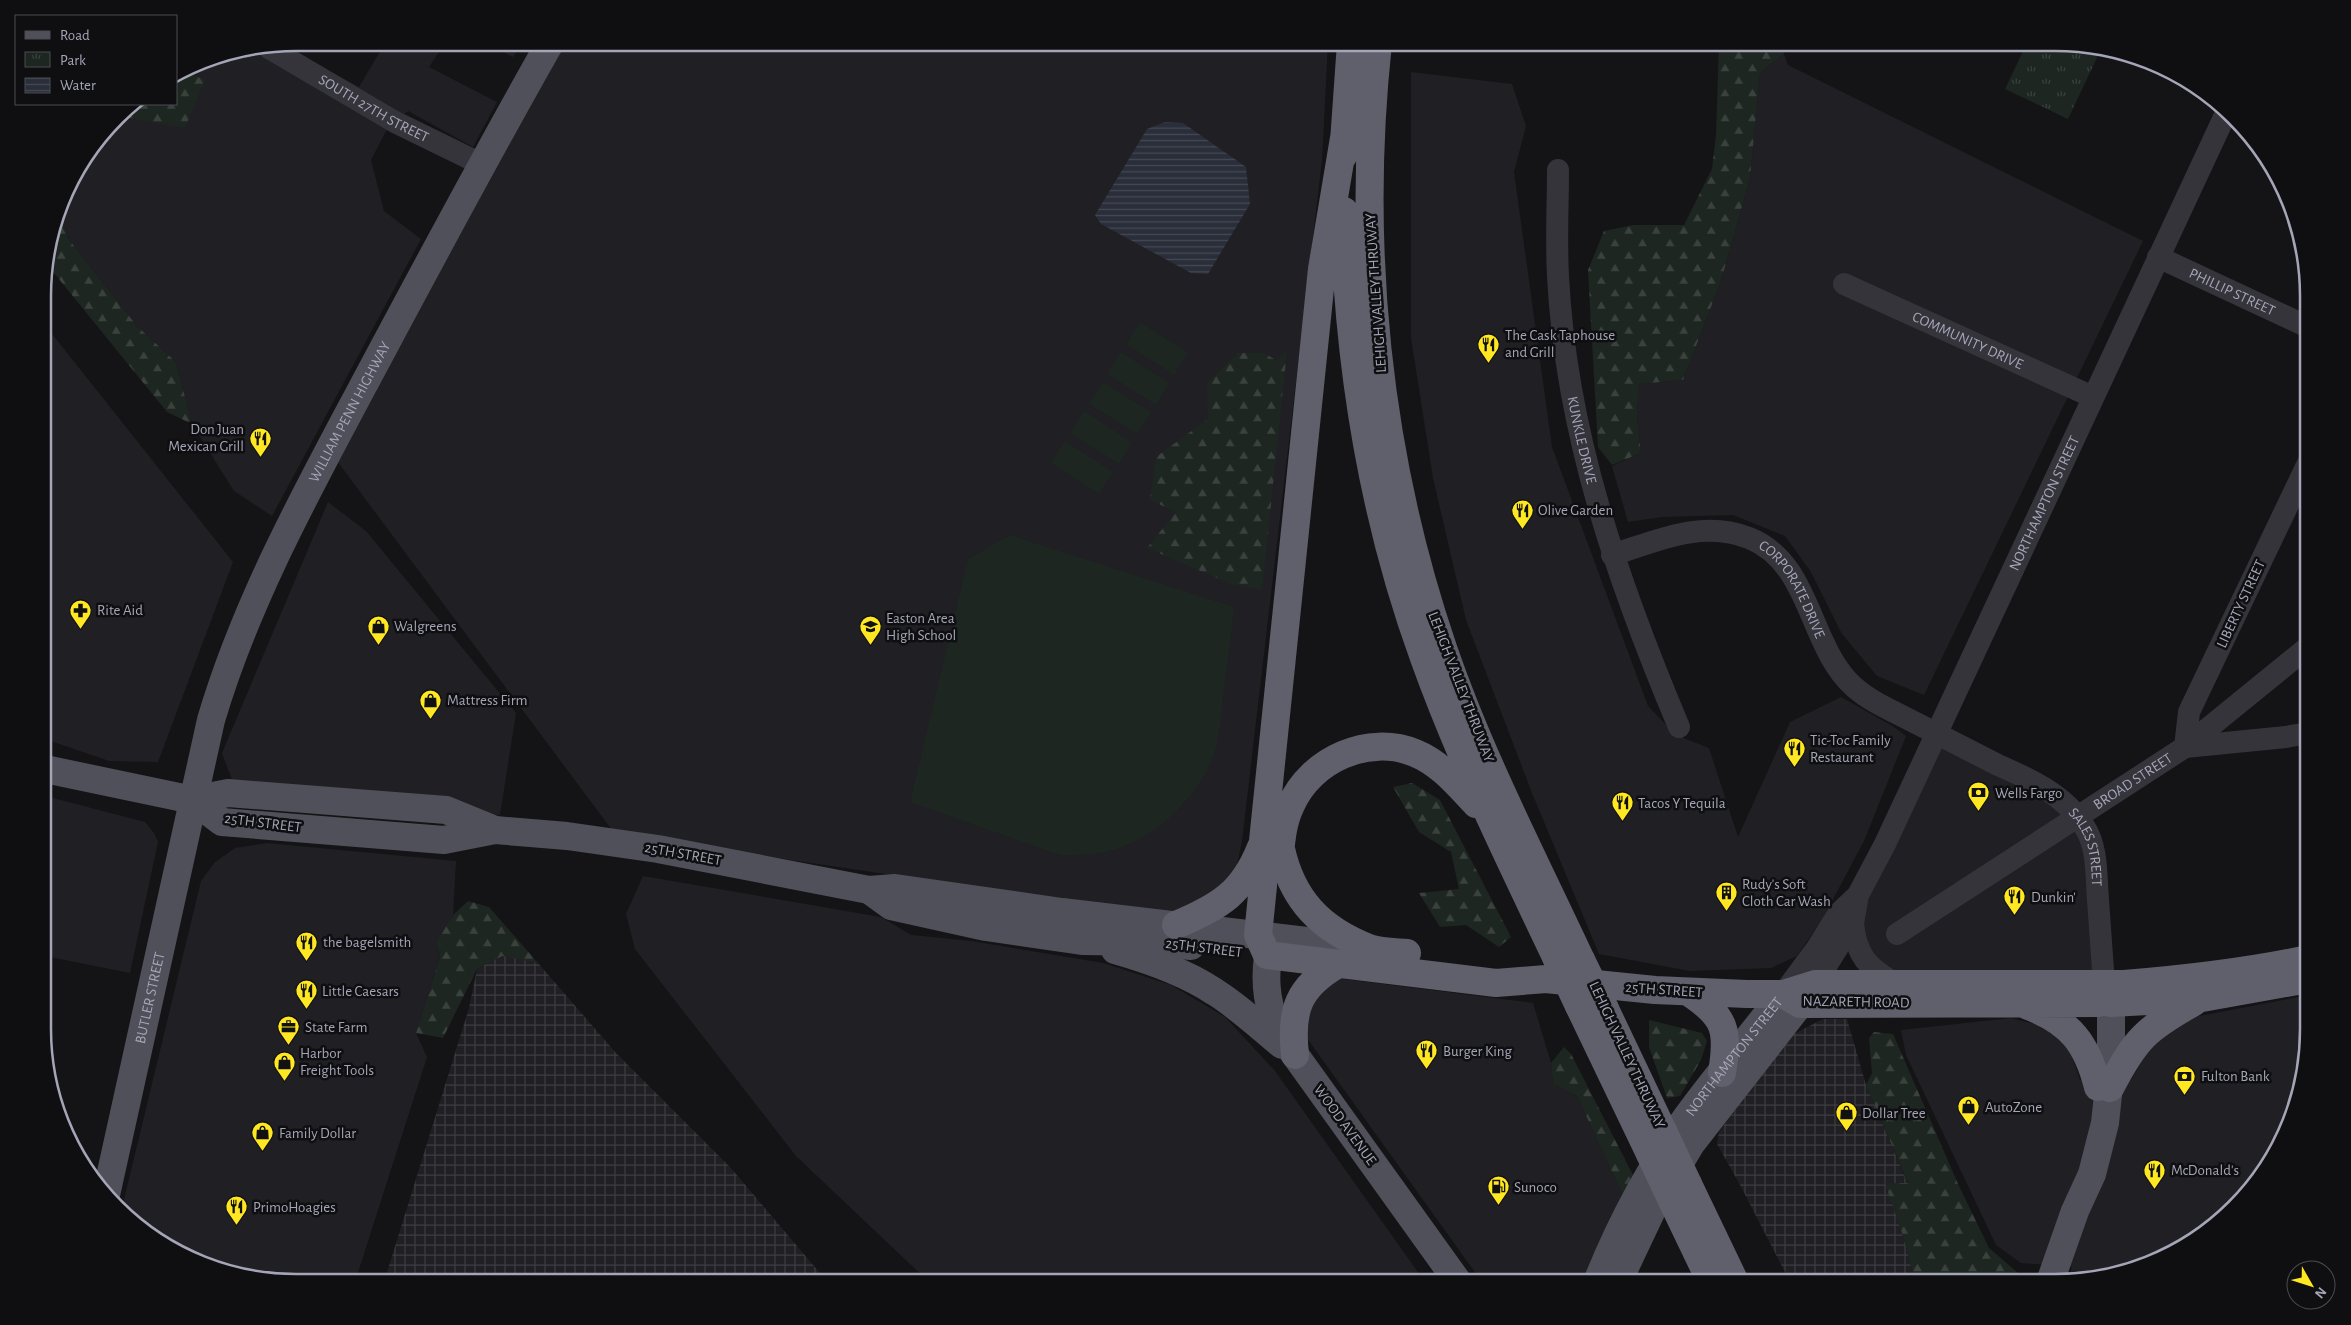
<svg xmlns="http://www.w3.org/2000/svg" width="2351" height="1325" font-family="'Alegreya Sans',sans-serif">
  <defs>
    <pattern id="industrial-grid" width="8" height="8" patternUnits="userSpaceOnUse" patternTransform="scale(1.25)"><rect width="8" height="8" fill="#201f23"/><path d="M0 4h8M4 0v8" fill="none" stroke="#3d3d41"/></pattern>
    <pattern id="forest-firs" width="22" height="20" patternUnits="userSpaceOnUse" patternTransform="scale(1.25)"><rect width="22" height="20" fill="#1d2620"/><path d="M5 1l3.5 6h-7zM16 11l3.5 6h-7z" fill="#3b423e"/></pattern>
    <pattern id="park-tufts" width="24" height="20" patternUnits="userSpaceOnUse" patternTransform="scale(1.25)"><rect width="24" height="20" fill="#1d2620"/><path d="M3 7l-1-3M5 7V3M7 7l1-3M15 17l-1-3M17 17v-4M19 17l1-3" fill="none" stroke="#3b423e"/></pattern>
    <pattern id="water-rules" width="6" height="5" patternUnits="userSpaceOnUse" patternTransform="scale(1.25)"><rect width="6" height="5" fill="#292e3a"/><path d="M0 2.5h6" fill="none" stroke="#454954"/></pattern>
  </defs>
  <rect width="100%" height="100%" fill="#141416"/>
  <!-- built -->
  <path fill="#201f23" d="M385 43H445L429 67 497 102 473 147 408 111 386 131 371 160 384 211 421 239 272 516 234 491 192 424 176 362 137 326 67 237 55 229 69 183 129 106 131 104H176V76L199 62 283 45 359 87Z
    M484 43H522L513 57Z
    M561 43H1328L1322 160 1242 841 1237 865 1227 888 1177 917 615 834 334 457Z
    M1784 54 1788 65 2143 241 1924 695 1877 676 1842 634 1811 572 1785 536 1733 515 1662 517 1628 522 1612 466 1641 453 1637 414 1639 384 1683 380 1721 281 1750 178 1760 73Z
    M1411 72 1512 84 1526 126 1514 172 1552 447 1648 706 1676 735 1709 748 1738 837 1790 722 1841 697 1894 727 1906 736 1864 841 1823 918 1797 956 1771 968 1690 971 1599 954 1532 793 1466 620 1433 478 1411 338Z
    M45 325 233 562 158 762 109 761 45 739Z
    M328 502 366 531 516 713 500 815 235 788 222 753Z
    M1936 734 2078 817 2104 984H1896L1868 965 1858 895Z
    M49 797 145 822 154 833 158 842 130 973 45 956V815Z
    M267 843 456 861 453 915 436 941 440 957 416 1033 427 1057 355 1282H295L230 1274 169 1249 121 1212 201 881 214 863 235 848Z
    M643 876 881 917 911 935 971 941 1103 963 1171 985 1225 1017 1275 1071 1425 1282H929L796 1156 635 949 626 914Z
    M1336 978 1533 1003 1551 1063 1553 1084 1577 1096 1623 1196 1586 1282H1482L1304 1034V1015L1319 989Z
    M2308 995V1046L2300 1095 2275 1156 2235 1208 2182 1248 2121 1274 2072 1282H2067L2072 1267 2021 1263 1996 1245 1906 1055 1901 1030 2011 1018 2046 1027 2070 1050 2080 1080H2131L2150 1047 2179 1020Z"/>
  <!-- industrial -->
  <path fill="url(#industrial-grid)" d="M502 955 538 963 616 1053 730 1167 820 1273 831 1282H384L469 1008 477 969Z
    M1823 1019H1847L1866 1085 1908 1184 1886 1183 1904 1239 1915 1282H1790L1739 1183 1717 1144 1719 1132 1790 1036Z"/>
  <!-- grass -->
  <path fill="#1d2620" d="M1140 322 1188 353 1174 375 1126 344Z
    M1121 352 1169 383 1156 405 1107 374Z
    M1103 382 1151 412 1137 434 1089 404Z
    M1084 411 1132 442 1119 464 1070 433Z
    M1065 441 1113 472 1099 494 1051 463Z
    M1010 535 1234 607C1231 637 1227 667 1223 698 1221 716 1220 736 1214 754 1199 796 1157 838 1113 850 1096 855 1078 855 1060 855L910 802 968 559Z"/>
  <!-- forest -->
  <path fill="url(#forest-firs)" d="M1719 43H1780L1784 54 1760 73 1750 178 1721 281 1683 380 1639 384 1637 414 1641 453 1612 465 1598 447 1588 270 1604 231 1633 225H1684L1712 169 1716 135Z
    M184 71 205 80 185 128 120 116 131 104H176V76Z
    M60 213 67 237 137 326 176 362 192 424 167 412 45 262Z
    M1287 351 1262 590 1231 584 1147 548 1176 512 1150 500 1156 457 1208 419 1207 383 1238 353H1264L1276 360Z
    M1412 783 1440 800 1511 937 1499 947 1466 925 1440 927 1419 893 1459 889 1451 852 1419 832 1393 787Z
    M468 901 489 907 538 963 502 956 477 969 443 1038 416 1033 440 957 436 941 453 915Z
    M1649 1020 1702 1033 1707 1041 1701 1060 1680 1096 1667 1098 1649 1047Z
    M1874 1032 1893 1034 1959 1186 1989 1248 2023 1277 2022 1282H1915L1904 1239 1885 1183H1908L1866 1085 1872 1073 1869 1038Z
    M1564 1047 1571 1054 1635 1179 1623 1196 1577 1096 1553 1084 1551 1063Z"/>
  <!-- park -->
  <path fill="url(#park-tufts)" d="M2027 43H2056L2101 49 2068 119 2005 89Z"/>
  <!-- water -->
  <path fill="url(#water-rules)" d="M1165 122 1183 123 1246 167 1250 204 1208 274 1191 273 1101 224 1095 215 1147 129Z"/>
  <g fill="none" stroke-linecap="round" stroke-linejoin="round">
    <!-- minor -->
    <g stroke="#35343b" stroke-width="22">
      <path id="s1" d="M269 48 395 122 481 164"/>
      <path id="s2" d="M1558 170C1558 205 1556 240 1558 276 1566 434 1618 582 1679 727"/>
      <path id="s3" d="M2158 257 2308 327"/>
      <path id="s4" d="M1844 284 2093 397"/>
      <path d="M2308 463 2189 712 2185 747 2286 737 2308 733"/>
      <path id="s5" d="M1612 555C1656 541 1703 519 1749 538 1812 563 1808 646 1854 687 1871 702 1891 710 1910 720 1939 735 1969 750 1998 765 2030 779 2065 795 2084 826 2098 847 2096 875 2098 900 2100 928 2102 956 2104 984"/>
      <path d="M1853 923C1856 956 1868 968 1896 984"/>
      <path id="s6" d="M1897 934 2185 747 2308 647"/>
      <path id="s7" d="M1815 984 1853 923 1858 895 1885 844 2227 111"/>
      <path d="M1783 994 1817 948 1838 914 1858 895"/>
    </g>
    <!-- major -->
    <g stroke="#50505a" stroke-width="28">
      <path d="M45 769 193 800 228 793 446 810 495 830 567 836 658 849 869 890 895 888 1062 912 1366 948"/>
      <path d="M193 800 222 822 444 840 495 830"/>
      <path d="M869 890 891 906 986 927 1082 941 1155 942 1191 946"/>
      <path d="M1272 937C1263 971 1264 1002 1280 1034L1458 1282"/>
      <path d="M1115 950C1150 960 1185 972 1215 992 1239 1007 1260 1027 1282 1045"/>
      <path id="s8" d="M106 1195 211 720C246 602 305 495 362 388 424 272 485 157 550 43"/>
      <path id="s9" d="M1597 1282C1620 1225 1650 1168 1686 1118 1717 1075 1751 1036 1783 994"/>
      <path d="M1618 1282 1652 1210 1691 1144 1814 986"/>
      <path d="M2050 1282 2075 1211 2092 1174 2105 1123 2111 1067V1003L2104 984"/>
    </g>
    <!-- highway -->
    <path stroke="#60606c" stroke-width="28" d="M1378 43C1356 246 1377 455 1443 648 1480 756 1533 857 1581 960
      M1344 138 1322 269 1263 841V886L1258 935 1267 955 1496 983 1546 979 1655 990 1747 994H1783L1815 984H2124C2186 979 2247 972 2308 959
      M1343 156 1351 43
      M1344 211C1348 363 1372 515 1424 658 1461 761 1509 858 1556 957
      M1281 849C1292 899 1320 929 1369 948 1380 952 1395 952 1407 953
      M1279 864C1281 844 1282 823 1291 805 1311 759 1369 734 1415 753 1440 763 1458 785 1476 804
      M1176 925C1219 907 1243 893 1261 847
      M1690 993C1726 1017 1729 1031 1722 1073
      M1783 994 1800 1004 2099 1003
      M2111 1003 2202 998 2308 979
      M1579 1006 1650 1154
      M2028 1006C2071 1022 2087 1044 2098 1087
      M1605 1009 1663 1131
      M1295 1055C1290 1010 1298 987 1338 964
      M2110 1088C2136 1038 2146 1029 2194 1002
      M1688 1184 1735 1282
      M1675 1207 1711 1282"/>
    <!-- highway-bridge -->
    <path stroke="#60606c" stroke-width="28" d="M1556 957 1579 1006
      M1581 960 1605 1009
      M1663 1131 1688 1184
      M1650 1154 1675 1207"/>
  </g>
  <!-- icons -->
  <defs>
    <symbol id="restaurant-pin" viewBox="-11 -11 22 30"><path d="M0 17L-7.5 6A9.5 9.5 0 1 1 7.5 6Z" fill="#ffe822" stroke="#0f0f11"/><path d="M-5-6h1v4h1v-4h1v4h1v-4h1v5L-1.5 .5V6h-2V.5L-5-1ZM5-6V6H3V1.5H1.5Q1.5-4 5-6Z" fill="#111"/></symbol>
    <symbol id="pharmacy-pin" viewBox="-11 -11 22 30"><path d="M0 17L-7.5 6A9.5 9.5 0 1 1 7.5 6Z" fill="#ffe822" stroke="#0f0f11"/><path d="M-2-6h4v4h4v4h-4v4h-4v-4h-4v-4h4Z" fill="#111"/></symbol>
    <symbol id="shop-pin" viewBox="-11 -11 22 30"><path d="M0 17L-7.5 6A9.5 9.5 0 1 1 7.5 6Z" fill="#ffe822" stroke="#0f0f11"/><path d="M-5-2.5h2.3a2.7 3.5 0 0 1 5.4 0H5L5.5 6h-11ZM-1.5-2.5h3a1.5 2.3 0 0 0-3 0Z" fill="#111"/></symbol>
    <symbol id="school-pin" viewBox="-11 -11 22 30"><path d="M0 17L-7.5 6A9.5 9.5 0 1 1 7.5 6Z" fill="#ffe822" stroke="#0f0f11"/><path d="M0-5L7-2L0 1L-7-2ZM-4 1L0 2.5L4 1V4Q0 6-4 4Z" fill="#111"/></symbol>
    <symbol id="bank-pin" viewBox="-11 -11 22 30"><path d="M0 17L-7.5 6A9.5 9.5 0 1 1 7.5 6Z" fill="#ffe822" stroke="#0f0f11"/><path d="M-6-4H6V4H-6ZM0-2.3a2.3 2.3 0 1 0 0 4.6a2.3 2.3 0 1 0 0-4.6Z" fill="#111"/></symbol>
    <symbol id="building-pin" viewBox="-11 -11 22 30"><path d="M0 17L-7.5 6A9.5 9.5 0 1 1 7.5 6Z" fill="#ffe822" stroke="#0f0f11"/><path d="M-4-6H4V6H1V3H-1V6H-4ZM-2.5-4.3h1.7v1.8h-1.7ZM.8-4.3h1.7v1.8H.8ZM-2.5-1h1.7V.8h-1.7ZM.8-1h1.7V.8H.8Z" fill="#111"/></symbol>
    <symbol id="office-pin" viewBox="-11 -11 22 30"><path d="M0 17L-7.5 6A9.5 9.5 0 1 1 7.5 6Z" fill="#ffe822" stroke="#0f0f11"/><path d="M-6-3h4V-5.5h4V-3h4V5H-6ZM-1-4.5V-3h2v-1.5ZM-6 0V1H6V0Z" fill="#111"/></symbol>
    <symbol id="fuel-pin" viewBox="-11 -11 22 30"><path d="M0 17L-7.5 6A9.5 9.5 0 1 1 7.5 6Z" fill="#ffe822" stroke="#0f0f11"/><path d="M-5.5-6h7V0h2V4h1.3V-2.5L3-4.5l.8-.8L6-3V5H2.5V1h-1V6h-7ZM-4.2-4.7v3.2H.2V-4.7Z" fill="#111"/></symbol>
  </defs>
  <g fill-rule="evenodd">
    <use href="#restaurant-pin" x="1476" y="332" width="25" height="34"/>
    <use href="#restaurant-pin" x="248" y="426" width="25" height="34"/>
    <use href="#restaurant-pin" x="1510" y="498" width="25" height="34"/>
    <use href="#pharmacy-pin" x="68" y="598" width="25" height="34"/>
    <use href="#shop-pin" x="366" y="614" width="25" height="34"/>
    <use href="#school-pin" x="858" y="614" width="25" height="34"/>
    <use href="#shop-pin" x="418" y="688" width="25" height="34"/>
    <use href="#restaurant-pin" x="1782" y="736" width="25" height="34"/>
    <use href="#bank-pin" x="1966" y="780" width="25" height="34"/>
    <use href="#restaurant-pin" x="1610" y="790" width="25" height="34"/>
    <use href="#building-pin" x="1714" y="880" width="25" height="34"/>
    <use href="#restaurant-pin" x="2002" y="884" width="25" height="34"/>
    <use href="#restaurant-pin" x="294" y="930" width="25" height="34"/>
    <use href="#restaurant-pin" x="294" y="978" width="25" height="34"/>
    <use href="#office-pin" x="276" y="1014" width="25" height="34"/>
    <use href="#restaurant-pin" x="1414" y="1038" width="25" height="34"/>
    <use href="#shop-pin" x="272" y="1050" width="25" height="34"/>
    <use href="#bank-pin" x="2172" y="1064" width="25" height="34"/>
    <use href="#shop-pin" x="1956" y="1094" width="25" height="34"/>
    <use href="#shop-pin" x="1834" y="1100" width="25" height="34"/>
    <use href="#shop-pin" x="250" y="1120" width="25" height="34"/>
    <use href="#restaurant-pin" x="2142" y="1158" width="25" height="34"/>
    <use href="#fuel-pin" x="1486" y="1174" width="25" height="34"/>
    <use href="#restaurant-pin" x="224" y="1194" width="25" height="34"/>
  </g>
  <g text-anchor="middle" dominant-baseline="central" stroke-width="5" stroke-linejoin="round" paint-order="stroke">
    <!-- street labels -->
    <g font-size="15" fill="#a4a5b7" stroke="#0f0f11">
      <text stroke="none"><textPath href="#s1" startOffset="121">SOUTH 27TH STREET</textPath></text>
      <text stroke="none"><textPath href="#s3" startOffset="82">PHILLIP STREET</textPath></text>
      <text transform="translate(1376 293) rotate(-94)">LEHIGH VALLEY THRUWAY</text>
      <text stroke="none"><textPath href="#s4" startOffset="136">COMMUNITY DRIVE</textPath></text>
      <text stroke="none"><textPath href="#s8" startOffset="825">WILLIAM PENN HIGHWAY</textPath></text>
      <text stroke="none"><textPath href="#s2" startOffset="272">KUNKLE DRIVE</textPath></text>
      <text stroke="none"><textPath href="#s7" startOffset="534">NORTHAMPTON STREET</textPath></text>
      <text stroke="none"><textPath href="#s5" startOffset="211">CORPORATE DRIVE</textPath></text>
      <text transform="translate(2241 604) rotate(-65)">LIBERTY STREET</text>
      <text transform="translate(1461 687) rotate(69)">LEHIGH VALLEY THRUWAY</text>
      <text stroke="none"><textPath href="#s6" startOffset="281">BROAD STREET</textPath></text>
      <text transform="translate(263 823) rotate(7)">25TH STREET</text>
      <text stroke="none"><textPath href="#s5" startOffset="620">SALES STREET</textPath></text>
      <text transform="translate(683 854) rotate(10)">25TH STREET</text>
      <text transform="translate(1204 948) rotate(7)">25TH STREET</text>
      <text transform="translate(1664 990) rotate(4)">25TH STREET</text>
      <text stroke="none"><textPath href="#s8" startOffset="202">BUTLER STREET</textPath></text>
      <text transform="translate(1856 1002) rotate(1)">NAZARETH ROAD</text>
      <text transform="translate(1627 1055) rotate(65)">LEHIGH VALLEY THRUWAY</text>
      <text stroke="none"><textPath href="#s9" startOffset="265">NORTHAMPTON STREET</textPath></text>
      <text transform="translate(1345 1125) rotate(54)">WOOD AVENUE</text>
    </g>
    <!-- poi labels -->
    <g font-size="15" fill="#a4a5b7" stroke="#0f0f11" text-anchor="start">
      <text x="1505" y="335">The Cask Taphouse<tspan x="1505" dy="17">and Grill</tspan></text>
      <text x="244" y="429" text-anchor="end">Don Juan<tspan x="244" dy="17">Mexican Grill</tspan></text>
      <text x="1538" y="510">Olive Garden</text>
      <text x="97" y="610">Rite Aid</text>
      <text x="886" y="618">Easton Area<tspan x="886" dy="17">High School</tspan></text>
      <text x="394" y="626">Walgreens</text>
      <text x="447" y="700">Mattress Firm</text>
      <text x="1810" y="740">Tic-Toc Family<tspan x="1810" dy="17">Restaurant</tspan></text>
      <text x="1995" y="793">Wells Fargo</text>
      <text x="1638" y="803">Tacos Y Tequila</text>
      <text x="1742" y="884">Rudy's Soft<tspan x="1742" dy="17">Cloth Car Wash</tspan></text>
      <text x="2031" y="897">Dunkin'</text>
      <text x="323" y="942">the bagelsmith</text>
      <text x="322" y="991">Little Caesars</text>
      <text x="305" y="1027">State Farm</text>
      <text x="1443" y="1051">Burger King</text>
      <text x="300" y="1053">Harbor<tspan x="300" dy="17">Freight Tools</tspan></text>
      <text x="2201" y="1076">Fulton Bank</text>
      <text x="1985" y="1107">AutoZone</text>
      <text x="1862" y="1113">Dollar Tree</text>
      <text x="279" y="1133">Family Dollar</text>
      <text x="2171" y="1170">McDonald's</text>
      <text x="1514" y="1187">Sunoco</text>
      <text x="253" y="1207">PrimoHoagies</text>
    </g>
  </g>
  <!-- crop -->
  <path d="M0 0H2351V1325H0ZM296 51H2055A245 245 0 0 1 2300 296V1029A245 245 0 0 1 2055 1274H296A245 245 0 0 1 51 1029V296A245 245 0 0 1 296 51Z" fill="#0f0f11" fill-rule="evenodd"/>
  <path fill="none" stroke="#a4a5b7" stroke-width="2.5" d="M296 51H2055A245 245 0 0 1 2300 296V1029A245 245 0 0 1 2055 1274H296A245 245 0 0 1 51 1029V296A245 245 0 0 1 296 51Z"/>
  <!-- legend -->
  <rect x="15" y="15" width="162" height="90" fill="#0f0f11" stroke="#4b4b53"/>
  <rect x="25" y="31" width="25" height="8" fill="#50505a" stroke="#4b4b53"/>
  <text x="60" y="40" font-size="15" fill="#a4a5b7">Road</text>
  <rect x="25" y="52" width="25" height="15" fill="url(#park-tufts)" stroke="#4b4b53"/>
  <text x="60" y="65" font-size="15" fill="#a4a5b7">Park</text>
  <rect x="25" y="78" width="25" height="15" fill="url(#water-rules)" stroke="#4b4b53"/>
  <text x="60" y="90" font-size="15" fill="#a4a5b7">Water</text>
  <!-- north arrow -->
  <g transform="translate(2311 1285) rotate(129)"><circle r="24" fill="#0f0f11" stroke="#4b4b53"/>
  <path d="M0-4L9 19L0 12L-9 19Z" fill="#ffe822"/>
  <text y="-8" font-size="14" font-weight="bold" text-anchor="middle" fill="#a4a5b7">N</text>
  </g>
</svg>
